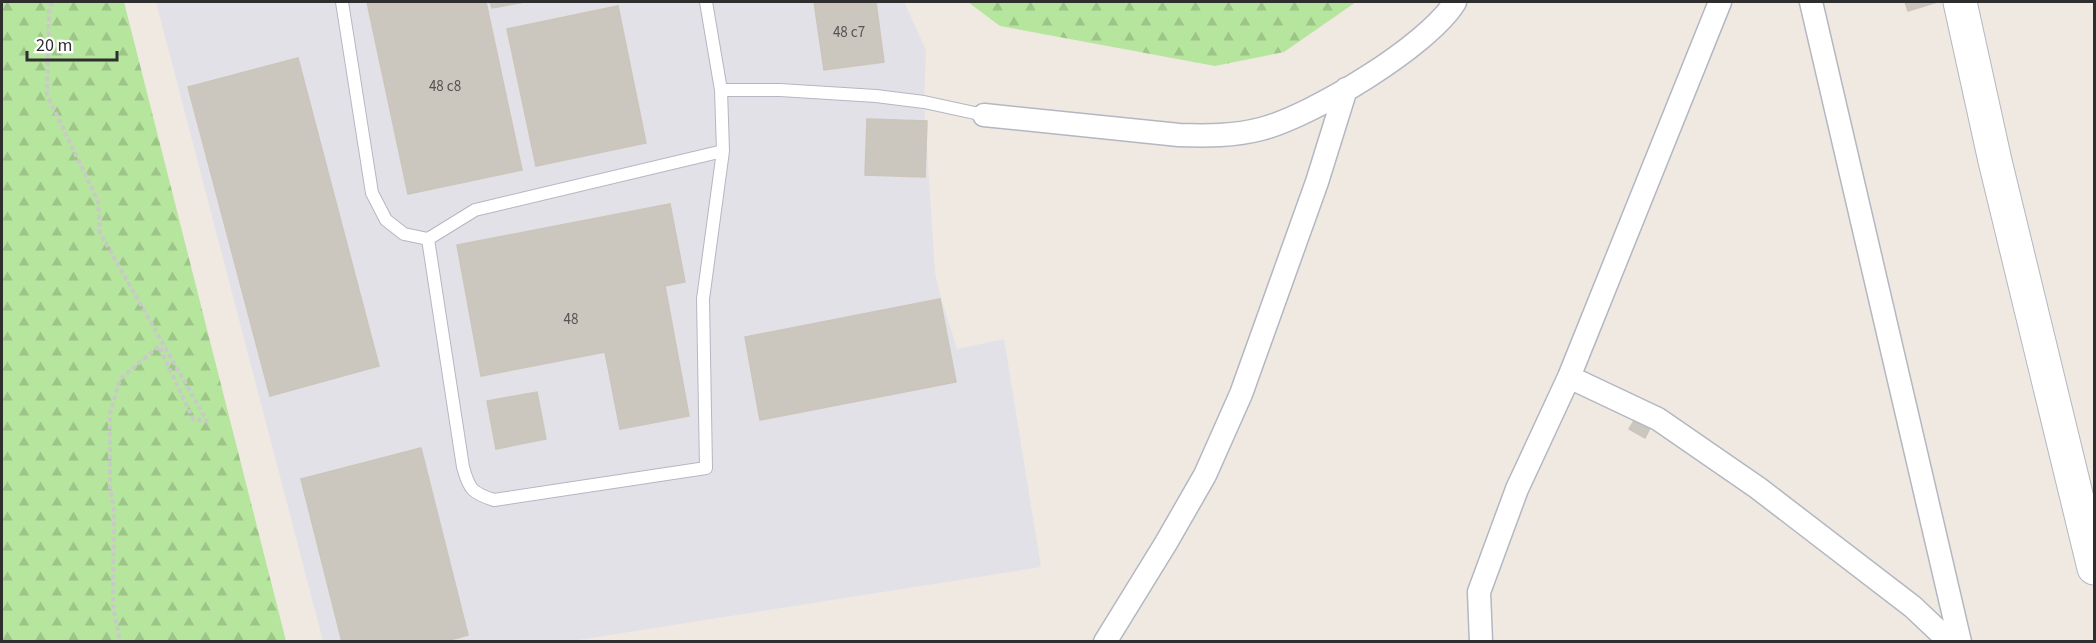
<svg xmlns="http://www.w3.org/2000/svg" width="2096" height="643" font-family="'Source Sans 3',sans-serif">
  <defs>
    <pattern id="forest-firs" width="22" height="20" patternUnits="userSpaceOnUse" patternTransform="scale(1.5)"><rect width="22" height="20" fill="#b6e59e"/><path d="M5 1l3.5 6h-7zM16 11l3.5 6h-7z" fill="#9dc588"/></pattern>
  </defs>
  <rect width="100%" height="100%" fill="#efe9e1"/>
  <!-- industrial -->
  <path fill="#e3e1e8" d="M156 2H904L926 50 924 102 935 272 939 291 957 349 1004 339 1041 567 572 641H323Z"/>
  <!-- forest -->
  <path fill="url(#forest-firs)" d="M2 2H124L286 641H2Z
    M968 2H1356L1284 52 1215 66 1000 26Z"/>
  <!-- building -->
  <path fill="#cbc7bf" stroke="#cbc5ba" stroke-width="1.5" d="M367 2H486L522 170 408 194Z
    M490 2H525L492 8Z
    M814 2H876L884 62 824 70Z
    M1905 2H1937L1908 11Z
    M618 6 646 143 536 166 507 29Z
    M298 58 379 366 270 396 188 87Z
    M867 119 927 121 925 177 865 175Z
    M670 204 685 282 665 286 689 416 620 429 605 352 481 376 457 245Z
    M940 299 956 382 760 420 745 337Z
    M537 392 546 439 496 449 487 401Z
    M1637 416 1652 424 1645 438 1629 429Z
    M421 448 468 635 443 642H342L301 479Z"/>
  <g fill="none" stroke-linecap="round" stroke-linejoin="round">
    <defs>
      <path id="lane" d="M342 2 372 193 386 220 404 234 428 239
        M706 2 721 90
        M723 151 703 299 706 468 494 500C472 493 469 489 463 467L428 239 475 210 723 151 721 90H780L876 96 924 102 984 115"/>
      <path id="street" d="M1811 2 1960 642
        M984 115 1179 135C1207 136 1234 136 1261 129 1312 116 1428 46 1455 2
        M1569 377 1658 419 1758 488 1913 607 1950 642
        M1105 642 1166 543 1205 475 1241 394 1317 182 1346 89
        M1481 642 1479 592 1517 489 1569 377 1720 2"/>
      <path id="secondary" d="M1960 2 1995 161 2094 568"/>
    </defs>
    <!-- lane casing -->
    <use href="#lane" stroke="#b4b7c1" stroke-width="14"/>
    <!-- street casing -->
    <use href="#street" stroke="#b4b7c1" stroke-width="25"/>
    <!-- secondary casing -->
    <use href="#secondary" stroke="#b4b7c1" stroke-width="35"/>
    <!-- path -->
    <path stroke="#c9c9c9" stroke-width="4" stroke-dasharray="4.5 3" stroke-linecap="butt" d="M52 2 49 10 47 95 98 201 100 233 207 421 193 419 159 346 120 379 110 414V487L114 511 113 606 120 642"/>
    <!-- lane -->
    <use href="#lane" stroke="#fff" stroke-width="12"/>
    <!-- street -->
    <use href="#street" stroke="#fff" stroke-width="22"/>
    <!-- secondary -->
    <use href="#secondary" stroke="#fff" stroke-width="33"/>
  </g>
  <g text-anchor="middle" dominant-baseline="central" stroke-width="4.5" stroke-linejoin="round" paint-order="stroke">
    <!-- number labels -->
    <g font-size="15" fill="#555452">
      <text x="849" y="32">48 с7</text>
      <text x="445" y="86">48 с8</text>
      <text x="571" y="319">48</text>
    </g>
  </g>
  <!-- border -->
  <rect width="2096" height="643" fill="none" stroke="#2e2e2e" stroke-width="6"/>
  <!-- scale -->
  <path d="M27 51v9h90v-9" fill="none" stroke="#2e2e2e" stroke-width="3"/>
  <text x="36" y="51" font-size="18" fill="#2e2e2e" stroke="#ffffff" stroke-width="4.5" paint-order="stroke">20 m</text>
</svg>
